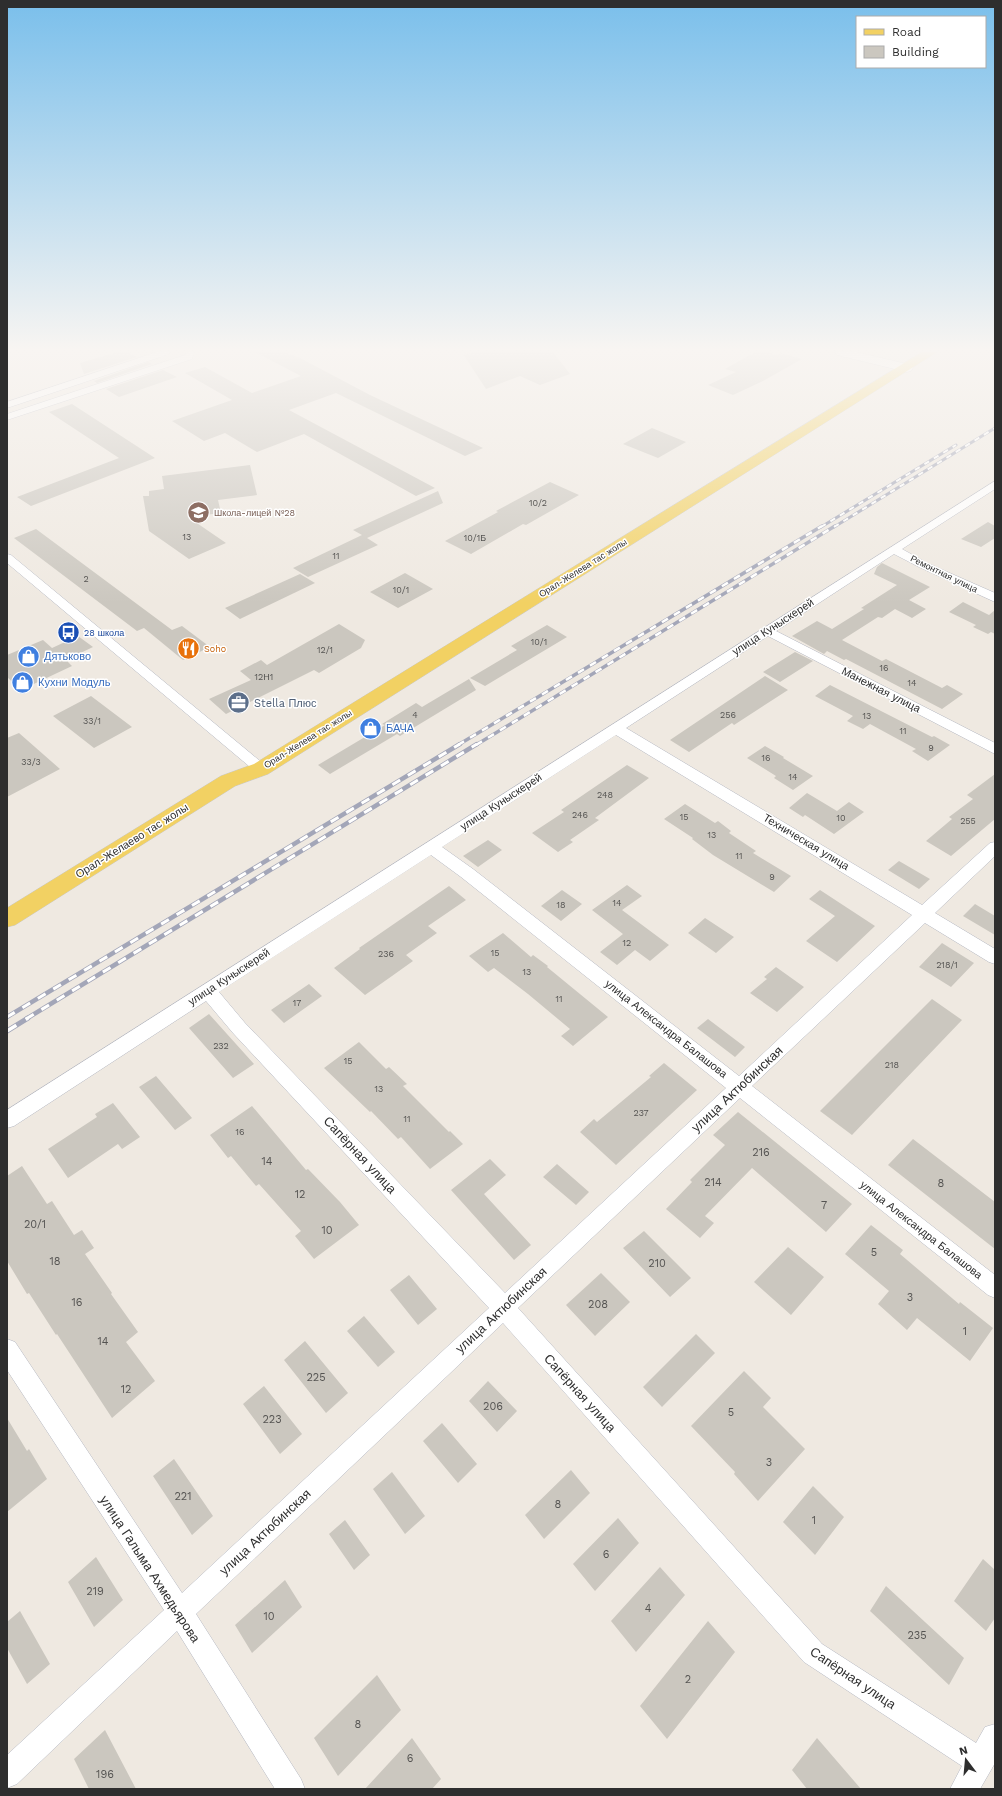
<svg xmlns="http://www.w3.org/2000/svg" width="1002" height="1796" font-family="'Work Sans',sans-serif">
  <rect width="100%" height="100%" fill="#efe9e1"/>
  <!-- building -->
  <path fill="#cbc7bf" d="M117 352H128L137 357 84 374 80 363Z
    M255 352H284L300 358 370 395 483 448 465 456 336 393 289 410 435 488 416 496 304 434 257 452 225 433 204 441 172 421 232 400 185 373 205 367 252 393 301 376Z
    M481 352H553L570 374 540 385 520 376 486 389 463 354Z
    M755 352H767L777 355 781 353 802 359 763 381 733 395 708 385 736 372 725 369Z
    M148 362 152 364 97 383 94 381Z
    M163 370 177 377 119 397 106 389Z
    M72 404 155 458 31 506 17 497 119 458 49 412Z
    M652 428 686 442 658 458 623 444Z
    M250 465 257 495 218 500 221 513 188 517 226 543 189 559 149 531 143 496H149V491L164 489 162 476Z
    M550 482 579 495 526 525 523 524 471 554 445 541 498 512 496 511Z
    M438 491 443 503 367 538 378 545 308 577 293 568 362 535 353 530Z
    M988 522 995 526V538L981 547 961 539Z
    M36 529 172 630 182 626 210 647 183 660 144 628 137 631 14 538Z
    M882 563 930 587 909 600 926 609 912 618 895 609 882 618 878 617 842 640 882 661 886 659 942 688 947 685 963 694 942 709 846 659 844 660 827 651 824 654 792 636 817 621 832 629 864 609 861 608 897 585 874 574 877 567Z
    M405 573 433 589 398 608 370 592Z
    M300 574 315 583 240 619 225 608Z
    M963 602 989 615 995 610V634L991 632 988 634 973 627 976 625 949 612Z
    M339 624 365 640 361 648 319 673 314 670 226 714 209 699 251 680 240 671 261 660 267 665Z
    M547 625 567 637 485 686 470 678 517 650 511 646Z
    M78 636 93 647 66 660 72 666 21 690 7 677V655L43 640 52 648Z
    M795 652 813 661 780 682 763 672Z
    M765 676 788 690 734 725 732 723 689 752 670 740Z
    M469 679 476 690 400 736 397 734 330 774 318 765 385 725 382 724 416 703 422 707Z
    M830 685 932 737 934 736 950 745 928 761 912 751 916 749 870 724 863 729 847 721 853 716 815 696Z
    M91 696 132 727 94 748 53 716Z
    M19 733 60 769 7 797V738Z
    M765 746 784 757 783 758 813 776 793 790 774 778 776 776 747 758Z
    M627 765 649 778 595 818 599 820 570 840 573 842 558 852 532 833 564 812 561 810Z
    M995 774V819L951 856 926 841 952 819 949 817 973 799 967 795Z
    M807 793 837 811 849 802 864 812 834 834 805 815 803 817 789 808Z
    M685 804 715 823 718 821 731 831 729 833 756 851 753 853 791 876 774 892 713 855 692 839 693 838 664 819Z
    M488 840 502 850 478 867 463 856Z
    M899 861 930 879 919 889 888 870Z
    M627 885 642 896 622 910 669 945 650 961 635 950 617 965 600 952 623 934 592 910Z
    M449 886 466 900 428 926 437 933 406 955 413 961 392 976 365 995 334 968 360 949 359 948Z
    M562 890 582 904 561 921 541 906Z
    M820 890 875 926 837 962 806 941 835 916 809 899Z
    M975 904 995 916V935L963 916Z
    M705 918 734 937 716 953 688 933Z
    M503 933 531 957 533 955 548 966 547 967 608 1017 573 1046 561 1036 570 1029 528 994 494 968 488 972 469 956Z
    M942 943 974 963 951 987 919 967Z
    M776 967 804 987 777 1012 750 993 767 979 764 977Z
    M309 984 322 996 284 1023 271 1010Z
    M932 999 962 1020 852 1135 820 1111Z
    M209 1014 254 1064 233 1078 189 1028Z
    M708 1019 745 1047 735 1057 697 1028Z
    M359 1042 386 1069 389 1067 407 1084 403 1086 449 1132 450 1131 463 1144 430 1169 401 1137 398 1139 371 1111 370 1112 324 1068Z
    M664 1063 697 1090 616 1165 580 1132 594 1119 597 1122 651 1077 649 1076Z
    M156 1076 192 1118 175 1130 139 1087Z
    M113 1103 140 1137 122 1149 118 1144 68 1178 48 1149 97 1117 95 1114Z
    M252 1106 306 1170 308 1169 340 1202 359 1225 314 1259 295 1236 301 1231 259 1184 256 1186 231 1156 228 1158 210 1135Z
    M738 1112 852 1204 826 1232 752 1168 705 1216 714 1223 700 1238 666 1209 692 1182 690 1180 725 1145 713 1135Z
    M913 1139 995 1202V1249L888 1165Z
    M490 1159 506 1175 484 1194 531 1245 514 1260 451 1190Z
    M557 1164 589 1192 576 1205 543 1177Z
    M22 1166 47 1204 52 1201 74 1235 82 1230 94 1248 85 1254 112 1293 111 1294 138 1332 126 1342 155 1381 112 1418 57 1334 56 1335 29 1293 27 1294 7 1261V1176Z
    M871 1225 903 1250 900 1254 959 1304 960 1302 993 1328 970 1361 917 1318 907 1330 878 1304 889 1291 845 1254Z
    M644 1231 691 1278 670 1297 623 1248Z
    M788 1247 824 1277 791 1315 754 1282Z
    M601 1273 630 1302 595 1336 566 1305Z
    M409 1275 437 1309 418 1325 390 1290Z
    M364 1316 395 1352 378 1367 347 1331Z
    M696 1334 715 1353 662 1407 643 1387Z
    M305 1341 348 1393 326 1413 284 1360Z
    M744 1371 771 1398 763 1407 805 1449 758 1501 734 1474 735 1472 691 1426Z
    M488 1381 517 1411 497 1432 469 1401Z
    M264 1386 302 1434 280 1454 243 1404Z
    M7 1418 27 1451 29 1449 47 1479 7 1512Z
    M442 1423 477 1464 458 1483 423 1441Z
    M174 1459 213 1516 192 1535 153 1476Z
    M571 1470 590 1493 544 1539 525 1515Z
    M392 1472 425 1516 405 1534 373 1489Z
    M813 1486 844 1517 815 1555 783 1522Z
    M618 1518 639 1543 595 1591 573 1564Z
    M345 1520 370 1555 354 1570 329 1534Z
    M96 1557 123 1600 94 1627 68 1582Z
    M983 1559 995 1570V1618L986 1631 954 1601Z
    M660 1567 685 1595 636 1652 611 1621Z
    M285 1580 302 1607 252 1653 235 1625Z
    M886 1586 964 1658 949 1685 870 1611Z
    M20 1611 50 1664 27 1684 7 1648V1622Z
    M708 1621 735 1652 667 1739 640 1706Z
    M377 1675 401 1710 338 1776 314 1738Z
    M105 1730 136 1789H89L74 1759Z
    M412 1738 441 1779 432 1789H365Z
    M817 1738 861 1789H807L792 1770Z"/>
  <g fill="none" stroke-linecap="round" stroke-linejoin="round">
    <defs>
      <path id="minor" d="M157 352H170L169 354 7 408V402Z
        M186 352H194L192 359 7 420V414L185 355Z
        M995 481V489L902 549 927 563 995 593V602L919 567 894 554 776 631 995 743V754L768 636 626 728 922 905 990 843 995 842V856L935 913 995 949V964L989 962 925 923 752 1086 995 1275V1298L988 1295 740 1098 518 1308 822 1644 976 1743 985 1727 995 1724V1763L980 1789H950L962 1766 804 1662 503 1323 196 1614 301 1779 305 1789H275L177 1631 17 1784 7 1788V1755L164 1610 7 1370V1339L15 1342 182 1593 489 1308 233 1033 206 1001 14 1126 7 1128V1110ZM616 735 912 915 739 1076 473 869 442 847ZM431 855 461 877 726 1088 505 1293 245 1023 219 992Z
        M7 554 11 555 266 766 268 769 266 772 261 774 256 772 7 563Z"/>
      <path id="secondary" d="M835 352H856L911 365 913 368 911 371 907 372 837 355Z"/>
      <path id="primary" d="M922 352H937L268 774 235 786 15 925 7 927V908L221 776 254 764Z"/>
    </defs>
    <!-- minor casing -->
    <use href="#minor" stroke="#b4b7c1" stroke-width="1"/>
    <!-- secondary casing -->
    <use href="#secondary" stroke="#b4b7c1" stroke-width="1"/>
    <!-- primary casing -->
    <use href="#primary" stroke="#c9c9c9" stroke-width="1"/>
    <!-- minor -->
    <use href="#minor" fill="#fff" fill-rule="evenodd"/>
    <!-- secondary -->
    <use href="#secondary" fill="#fff" fill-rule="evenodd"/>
    <!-- primary -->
    <use href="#primary" fill="#f2d163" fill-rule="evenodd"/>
    <defs>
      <path id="rail-far3" d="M821 527 956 445
        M834 527 995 428"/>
      <path id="rail-far2" d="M458 745 822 526
        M476 745 835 526"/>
      <path id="rail-far1" d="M7 1017 460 744
        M26 1019 477 744"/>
      <path id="rail" d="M7 1031 28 1018"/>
    </defs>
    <!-- rail-far3 casing -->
    <use href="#rail-far3" stroke="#a3a6b8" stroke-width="3"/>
    <!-- rail-far2 casing -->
    <use href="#rail-far2" stroke="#a3a6b8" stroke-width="3.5"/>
    <!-- rail-far1 casing -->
    <use href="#rail-far1" stroke="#a3a6b8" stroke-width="4.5"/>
    <!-- rail casing -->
    <use href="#rail" stroke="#a3a6b8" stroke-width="5"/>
    <!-- rail-far3 -->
    <use href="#rail-far3" stroke="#fff" stroke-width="2" stroke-dasharray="5.5" stroke-linecap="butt"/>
    <!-- rail-far2 -->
    <use href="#rail-far2" stroke="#fff" stroke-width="2.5" stroke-dasharray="7" stroke-linecap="butt"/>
    <!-- rail-far1 -->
    <use href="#rail-far1" stroke="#fff" stroke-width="3" stroke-dasharray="9" stroke-linecap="butt"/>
    <!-- rail -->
    <use href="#rail" stroke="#fff" stroke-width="3.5" stroke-dasharray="11" stroke-linecap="butt"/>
  </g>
  <!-- sky -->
  <linearGradient id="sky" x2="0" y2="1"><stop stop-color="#7abfeb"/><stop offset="0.58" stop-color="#f8f5f2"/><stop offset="1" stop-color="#f8f5f2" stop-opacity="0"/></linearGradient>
  <rect width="1002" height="603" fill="url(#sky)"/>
  <!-- icons -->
  <defs>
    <symbol id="school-disc" viewBox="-11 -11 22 22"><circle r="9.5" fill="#8d6e63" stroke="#fff"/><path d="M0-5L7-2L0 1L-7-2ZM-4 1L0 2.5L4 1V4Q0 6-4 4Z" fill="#fff"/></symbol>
    <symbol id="bus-disc" viewBox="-11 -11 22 22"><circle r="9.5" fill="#1a4fb4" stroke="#fff"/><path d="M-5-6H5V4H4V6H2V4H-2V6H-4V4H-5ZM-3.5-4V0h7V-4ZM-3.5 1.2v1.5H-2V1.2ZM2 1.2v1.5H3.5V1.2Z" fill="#fff"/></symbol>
    <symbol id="restaurant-disc" viewBox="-11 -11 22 22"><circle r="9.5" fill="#e8710a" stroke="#fff"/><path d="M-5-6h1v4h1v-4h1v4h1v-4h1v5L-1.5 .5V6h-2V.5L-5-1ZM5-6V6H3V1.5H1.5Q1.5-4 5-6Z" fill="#fff"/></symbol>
    <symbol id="shop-disc" viewBox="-11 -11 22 22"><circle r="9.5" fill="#3f7fe0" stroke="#fff"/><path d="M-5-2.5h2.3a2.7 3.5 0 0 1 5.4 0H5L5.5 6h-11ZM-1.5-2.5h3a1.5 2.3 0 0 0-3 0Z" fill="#fff"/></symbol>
    <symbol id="office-disc" viewBox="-11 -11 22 22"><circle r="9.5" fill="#5c6f8a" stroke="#fff"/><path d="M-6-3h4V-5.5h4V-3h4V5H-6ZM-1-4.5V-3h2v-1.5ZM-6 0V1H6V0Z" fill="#fff"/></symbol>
  </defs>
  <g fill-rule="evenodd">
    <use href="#school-disc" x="186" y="500" width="25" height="25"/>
    <use href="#bus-disc" x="56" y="620" width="25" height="25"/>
    <use href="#restaurant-disc" x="176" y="636" width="25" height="25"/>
    <use href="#shop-disc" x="16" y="644" width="25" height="25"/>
    <use href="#shop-disc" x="10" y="670" width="25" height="25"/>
    <use href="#office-disc" x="226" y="690" width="25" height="25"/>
    <use href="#shop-disc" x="358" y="716" width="25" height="25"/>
  </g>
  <g text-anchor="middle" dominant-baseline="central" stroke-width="3" stroke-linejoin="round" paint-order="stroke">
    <!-- number labels -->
    <g font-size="9" fill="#555452">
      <text x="538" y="503">10/2</text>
      <text x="187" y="537">13</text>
      <text x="475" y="538">10/1Б</text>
      <text x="336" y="556">11</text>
      <text x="86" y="579">2</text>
      <text x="401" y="590">10/1</text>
      <text x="539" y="642">10/1</text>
      <text x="325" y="650">12/1</text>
      <text x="884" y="668">16</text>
      <text x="264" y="677">12Н1</text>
      <text x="912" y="683">14</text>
      <text x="415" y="715">4</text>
      <text x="728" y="715">256</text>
      <text x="867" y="716">13</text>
      <text x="92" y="721">33/1</text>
      <text x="903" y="731">11</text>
      <text x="931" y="748">9</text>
      <text x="766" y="758">16</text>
      <text x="31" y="762">33/3</text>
      <text x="793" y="777">14</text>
      <text x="605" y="795">248</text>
      <text x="580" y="815">246</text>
      <text x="684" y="817">15</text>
      <text x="841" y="818">10</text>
      <text x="968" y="821">255</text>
      <text x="712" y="835">13</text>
      <text x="739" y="856">11</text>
      <text x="772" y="877">9</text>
      <text x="617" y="903">14</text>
      <text x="561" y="905">18</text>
      <text x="627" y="943">12</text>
      <text x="495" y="953">15</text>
      <text x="386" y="954">236</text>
      <text x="947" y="965">218/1</text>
      <text x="527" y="972">13</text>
      <text x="559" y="999">11</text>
      <text x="297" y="1003">17</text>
      <text x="221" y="1046">232</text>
      <text x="348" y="1061">15</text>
      <text x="892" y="1065">218</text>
      <text x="379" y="1089">13</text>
      <text x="641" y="1113">237</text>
      <text x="407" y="1119">11</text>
      <text x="240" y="1132">16</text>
    </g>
    <!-- far-education labels -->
    <g font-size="9" fill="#785e54" stroke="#fff" text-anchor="start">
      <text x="214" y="513">Школа-лицей №28</text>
    </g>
    <!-- far-street labels -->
    <g font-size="9" fill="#2e2e2e" stroke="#fff">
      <text transform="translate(583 568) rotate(-32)">Орал-Желева тас жолы</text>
      <text transform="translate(944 574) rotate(26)">Ремонтная улица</text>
      <text transform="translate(308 739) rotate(-32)">Орал-Желева тас жолы</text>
    </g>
    <!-- far-transit labels -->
    <g font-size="9" fill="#164399" stroke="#fff" text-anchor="start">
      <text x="84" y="633">28 школа</text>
    </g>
    <!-- far-food labels -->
    <g font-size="9" fill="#c56008" stroke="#fff" text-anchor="start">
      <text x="204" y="649">Soho</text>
    </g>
    <!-- street labels -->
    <g font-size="11" fill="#2e2e2e" stroke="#fff">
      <text transform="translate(773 627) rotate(-33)">улица Куныскерей</text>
      <text transform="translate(881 690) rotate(27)">Манежная улица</text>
      <text transform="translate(501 802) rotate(-33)">улица Куныскерей</text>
      <text transform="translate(132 841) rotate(-32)">Орал-Желаево тас жолы</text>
      <text transform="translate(806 842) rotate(31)">Техническая улица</text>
      <text transform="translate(229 977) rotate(-33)">улица Куныскерей</text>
      <text transform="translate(666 1029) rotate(38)">улица Александра Балашова</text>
      <text transform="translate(921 1230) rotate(38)">улица Александра Балашова</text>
    </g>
    <!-- shop labels -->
    <g font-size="11" fill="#366cbe" stroke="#fff" text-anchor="start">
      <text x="44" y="656">Дятьково</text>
      <text x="38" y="682">Кухни Модуль</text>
      <text x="386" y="728">БАЧА</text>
    </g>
    <!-- service labels -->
    <g font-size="11" fill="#4e5e75" stroke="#fff" text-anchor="start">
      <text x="254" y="703">Stella Плюс</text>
    </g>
    <!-- near-number labels -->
    <g font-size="11" fill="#555452">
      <text x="761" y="1152">216</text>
      <text x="267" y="1161">14</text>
      <text x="713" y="1182">214</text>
      <text x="941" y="1183">8</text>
      <text x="300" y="1194">12</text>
      <text x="824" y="1205">7</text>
      <text x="35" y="1224">20/1</text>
      <text x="327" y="1230">10</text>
      <text x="874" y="1252">5</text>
      <text x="55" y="1261">18</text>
      <text x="657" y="1263">210</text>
      <text x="910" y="1297">3</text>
      <text x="77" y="1302">16</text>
      <text x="598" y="1304">208</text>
      <text x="965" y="1331">1</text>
      <text x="103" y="1341">14</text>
      <text x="316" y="1377">225</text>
      <text x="126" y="1389">12</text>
      <text x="493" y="1406">206</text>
      <text x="731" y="1412">5</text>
      <text x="272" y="1419">223</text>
      <text x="769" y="1462">3</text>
      <text x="183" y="1496">221</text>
      <text x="558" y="1504">8</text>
      <text x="814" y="1520">1</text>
      <text x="606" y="1554">6</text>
      <text x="95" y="1591">219</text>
      <text x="648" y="1608">4</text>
      <text x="269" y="1616">10</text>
      <text x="917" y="1635">235</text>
      <text x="688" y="1679">2</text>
      <text x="358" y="1724">8</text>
      <text x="410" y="1758">6</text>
      <text x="105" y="1774">196</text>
    </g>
    <!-- near-street labels -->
    <g font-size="13" fill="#2e2e2e" stroke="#fff">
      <text transform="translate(737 1089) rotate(-43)">улица Актюбинская</text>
      <text transform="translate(360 1155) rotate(47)">Сапёрная улица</text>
      <text transform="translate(501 1310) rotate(-43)">улица Актюбинская</text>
      <text transform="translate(580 1393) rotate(48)">Сапёрная улица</text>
      <text transform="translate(265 1532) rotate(-43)">улица Актюбинская</text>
      <text transform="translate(150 1569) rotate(57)">улица Галыма Ахмедьярова</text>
      <text transform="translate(853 1678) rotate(34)">Сапёрная улица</text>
    </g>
  </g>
  <!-- border -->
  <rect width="1002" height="1796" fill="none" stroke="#2e2e2e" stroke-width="16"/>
  <!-- legend -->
  <rect x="856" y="16" width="130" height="52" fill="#ffffff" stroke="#ababab"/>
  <rect x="864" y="29" width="20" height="6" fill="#f2d163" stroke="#ababab"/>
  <text x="892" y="36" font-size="12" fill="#2e2e2e">Road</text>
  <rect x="864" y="46" width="20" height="12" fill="#cbc7bf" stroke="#ababab"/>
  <text x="892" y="56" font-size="12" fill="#2e2e2e">Building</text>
  <!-- north arrow -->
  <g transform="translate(966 1760) rotate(344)" stroke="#ffffff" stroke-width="3" paint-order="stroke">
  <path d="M0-3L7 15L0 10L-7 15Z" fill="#2e2e2e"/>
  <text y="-6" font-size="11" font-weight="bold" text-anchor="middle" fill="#2e2e2e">N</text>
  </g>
</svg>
